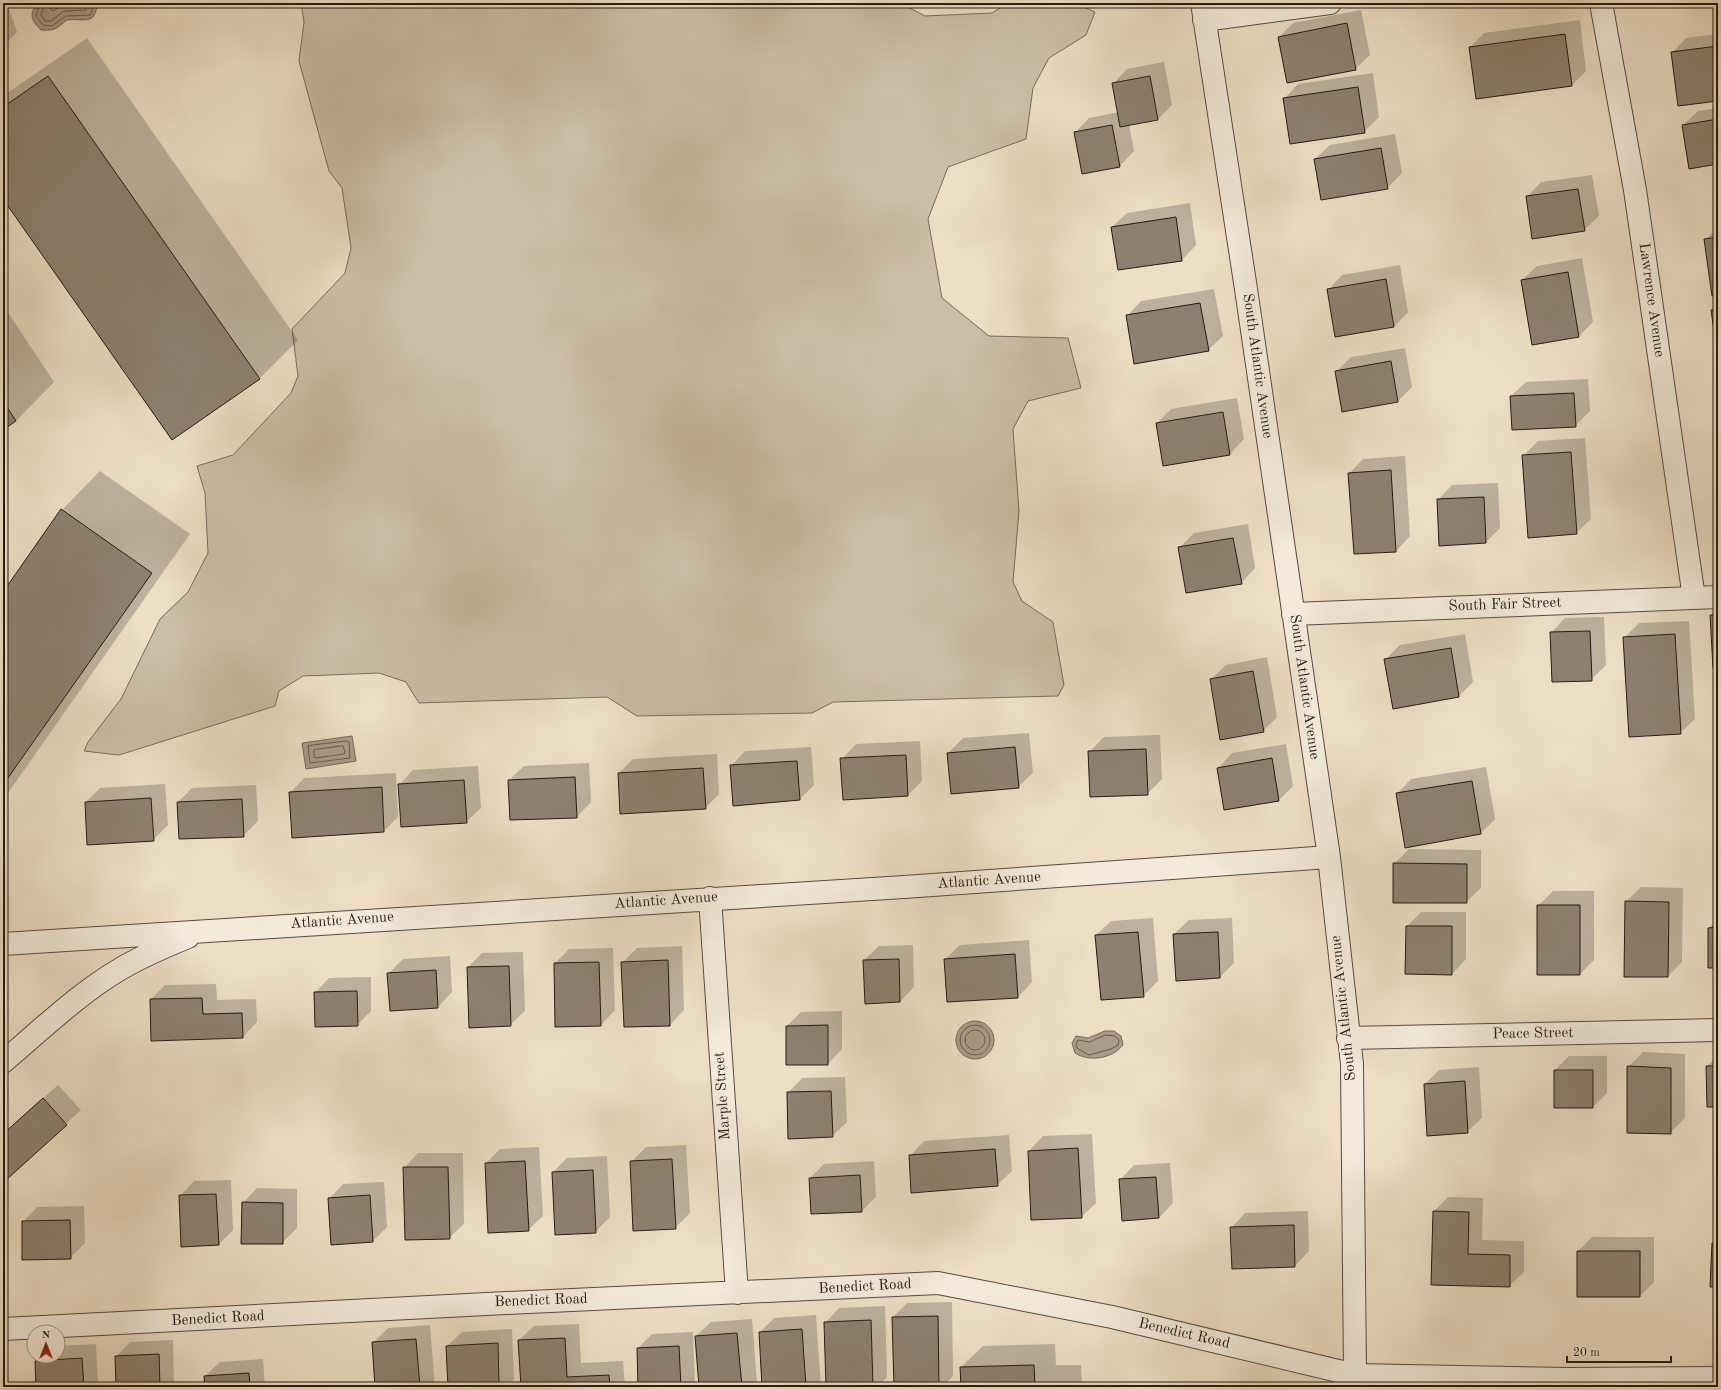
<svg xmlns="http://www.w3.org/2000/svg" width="1721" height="1390" font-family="'Old Standard TT',serif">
  <rect width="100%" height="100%" fill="#eddec5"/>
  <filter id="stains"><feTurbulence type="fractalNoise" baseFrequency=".005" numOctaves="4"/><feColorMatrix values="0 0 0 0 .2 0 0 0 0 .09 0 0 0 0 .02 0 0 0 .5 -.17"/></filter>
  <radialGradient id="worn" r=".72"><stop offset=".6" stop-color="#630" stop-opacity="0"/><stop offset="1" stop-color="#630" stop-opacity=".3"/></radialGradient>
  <!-- green -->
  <path fill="#ccbda6" stroke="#7a6c5c" d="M301 3H900L925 16 992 13 1008 3H1075L1095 12 1086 35 1049 58 1033 88 1026 139 948 167 928 219 942 298 989 336 1068 338 1081 388 1028 401 1013 429 1019 511 1013 582 1022 601 1053 622 1064 685 1058 696 833 702 812 713 637 716 607 697 419 703 406 682 379 673 303 676 279 691 275 706 119 755 84 751 88 742 121 699 160 619 188 592 208 553 205 493 197 466 233 455 291 393 298 376 292 329 345 273 351 248 342 188 329 171 299 61 304 22Z"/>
  <!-- water -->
  <path fill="#aa9b88" stroke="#766758" d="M37 3H97V4C95 26 84 18 67 20 56 28 57 31 41 30 31 20 29 15 37 3Z
    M352 736 356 761 306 769 302 743Z
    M956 1040a19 19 0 1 1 38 0a19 19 0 1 1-38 0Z
    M1105 1031H1114L1121 1036 1123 1045C1112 1059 1089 1062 1075 1053L1072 1043 1076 1036 1088 1038Z"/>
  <!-- shadow -->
  <path fill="#0003" d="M3 3H7L17 32 3 46Z
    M1361 10 1370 55 1355 69 1279 37 1293 23Z
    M1580 20 1586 71 1572 85 1470 47 1484 33Z
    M1718 34V100L1672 53 1686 38Z
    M87 38 298 340 259 379 3 197V96Z
    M1164 62 1172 105 1158 119 1129 124 1134 151 1120 166 1083 173 1075 133 1089 118 1119 112 1113 84 1127 69Z
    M1373 73 1379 117 1364 132 1284 99 1298 84Z
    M1718 108V163L1683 125 1698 111Z
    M1395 134 1402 173 1387 188 1315 159 1330 145Z
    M1592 175 1599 216 1584 230 1527 197 1541 182Z
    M1190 203 1196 245 1182 260 1112 227 1127 213Z
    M1718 227V294L1705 240Z
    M1582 258 1593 322 1579 336 1522 280 1537 266Z
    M1400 265 1408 312 1394 327 1328 290 1342 275Z
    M1214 289 1223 336 1208 350 1127 316 1141 301Z
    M3 305 54 382 16 421 3 429Z
    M1718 305V352L1712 311Z
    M1405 348 1412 387 1398 401 1336 372 1351 357Z
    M1588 379 1590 411 1575 426 1511 396 1526 382Z
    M1237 398 1244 439 1230 454 1164 465 1157 423 1171 409Z
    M1585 438 1591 519 1576 533 1523 456 1538 441Z
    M1405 456 1410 536 1396 551 1349 474 1363 459Z
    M100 471 190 534 3 800V594L62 510Z
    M1498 483 1500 528 1486 542 1440 545 1438 500 1452 485Z
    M1248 524 1255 568 1241 583 1179 548 1194 533Z
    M1718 609V667L1711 615Z
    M1604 617 1606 665 1591 680 1551 633 1565 618Z
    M1689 621 1695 719 1680 733 1624 638 1639 623Z
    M1465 634 1473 682 1459 696 1385 660 1400 645Z
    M1267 657 1277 717 1263 731 1211 679 1226 665Z
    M1029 733 1033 773 1018 787 948 753 963 738Z
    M1160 735 1162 779 1147 794 1089 752 1104 737Z
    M920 741 922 781 908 795 842 759 856 744Z
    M1286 744 1293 786 1279 800 1225 809 1218 768 1232 753Z
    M811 747 814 785 800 799 731 766 745 751Z
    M717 754 719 794 705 808 619 773 633 759Z
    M589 763 591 802 577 817 511 819 509 780 524 766Z
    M478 766 481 808 466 822 399 785 413 770Z
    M1486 767 1495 819 1481 833 1397 794 1411 779Z
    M396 773 398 817 384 831 290 793 304 778Z
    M165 784 168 825 153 840 86 802 100 788Z
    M256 785 258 821 243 836 178 802 192 788Z
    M1409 849 1481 850V888L1466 902 1394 864Z
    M1641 887 1683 888 1682 962 1668 976H1625L1626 902Z
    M1553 891H1594V960L1580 974 1538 906Z
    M1421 912H1466V959L1452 974 1407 926Z
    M1153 918 1158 981 1143 996 1096 935 1111 921Z
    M1232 918 1234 963 1220 977 1174 934 1189 920Z
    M1718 919V967L1709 928Z
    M1029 940 1032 982 1018 997 945 959 960 945Z
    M913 945 914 987 900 1002 866 1003 864 960 879 946Z
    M682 946 684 1010 670 1025 622 963 637 948Z
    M613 948 615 1010 601 1025 555 963 569 949Z
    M523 952 525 1011 510 1025 468 967 482 953Z
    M450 956 452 992 438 1007 388 974 403 959Z
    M371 977V1011L357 1025 315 993 329 978Z
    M216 984 217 1000 256 999 257 1022 243 1037 151 999 165 985Z
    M842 1011V1049L828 1064H787V1026L801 1012Z
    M1643 1052 1685 1054V1118L1670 1133 1628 1067Z
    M1569 1056H1607V1093L1593 1107H1555V1070Z
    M1718 1056V1106L1707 1066Z
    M1479 1067 1482 1118 1467 1132 1425 1084 1439 1070Z
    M845 1077 847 1122 832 1136 788 1093 802 1078Z
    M58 1085 81 1110 7 1178 3 1174V1134Z
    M1092 1134 1096 1203 1081 1217 1032 1219 1029 1151 1043 1136Z
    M1009 1135 1012 1171 997 1185 910 1156 924 1141Z
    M686 1145 690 1213 675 1228 632 1161 646 1147Z
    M539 1147 543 1216 528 1230 486 1163 500 1149Z
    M418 1153H463L464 1224 449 1238 404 1168Z
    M607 1156 610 1217 595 1232 553 1172 567 1158Z
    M874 1161 876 1197 862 1211 810 1178 824 1164Z
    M1170 1163 1173 1203 1159 1218 1120 1180 1134 1165Z
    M231 1180 233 1230 219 1244 180 1196 194 1181Z
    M384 1182 387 1227 373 1241 329 1199 343 1184Z
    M257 1188 297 1189V1228L282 1243 243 1203Z
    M1448 1197 1483 1198 1482 1240 1524 1241V1272L1509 1286 1432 1284 1434 1211Z
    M84 1206 85 1243 70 1258 23 1222 37 1207Z
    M1308 1211 1309 1251 1295 1266 1231 1228 1245 1213Z
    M1592 1237H1654V1282L1640 1296H1578V1251Z
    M1718 1238V1286L1713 1244Z
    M952 1302 953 1376 942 1387H895L893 1317 907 1303Z
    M885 1306 887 1377 877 1387H827L825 1323 839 1308Z
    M816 1315 821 1387H763L760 1332 774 1318Z
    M752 1319 757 1382 752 1387H700L696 1336 711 1322Z
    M579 1324 581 1363 623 1361 625 1386 522 1387 519 1340 534 1326Z
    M430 1325 435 1387H376L373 1343 388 1328Z
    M512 1329 514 1379 506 1387H449L447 1346 462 1332Z
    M693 1332 695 1387H639L638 1348 652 1334Z
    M173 1340 174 1387H117L116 1357 130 1342Z
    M96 1344 98 1387H37L36 1361 41 1356H58V1346Z
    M1055 1344 1056 1365H1081L1082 1387H962L961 1367 983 1346Z
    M263 1359 265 1387H206L205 1376 220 1362Z
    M1185 1386V1387H1146Z"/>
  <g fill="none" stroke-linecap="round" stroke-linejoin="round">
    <!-- shore -->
    <path stroke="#695a4c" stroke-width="1" d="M40 3 36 16 43 25 52 26 66 16 90 15 92 11 93 3
      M45 3 41 15 45 21H51L64 11 86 10 88 3
      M51 3V10L53 11 64 5H80L82 3
      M347 741 349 742 350 758 310 763 308 746Z
      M343 746 345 752 344 754 316 758 314 757V750Z
      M960 1040a15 15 0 1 1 30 0a15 15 0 1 1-30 0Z
      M965 1040a10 10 0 1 1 20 0a10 10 0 1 1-20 0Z
      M1106 1035 1115 1036 1119 1040 1118 1045 1111 1049 1089 1055 1077 1048 1076 1044 1078 1040 1089 1042Z"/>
  </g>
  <!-- building -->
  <path fill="#8e806f" stroke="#281a11" d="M1347 23 1356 70 1287 83 1278 37Z
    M1565 34 1572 86 1476 99 1469 47Z
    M1718 46V101L1678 106 1671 52Z
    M48 76 260 379 172 440 3 199V107Z
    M1150 76 1158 120 1120 127 1112 83Z
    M1358 87 1365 133 1290 144 1283 98Z
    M1718 119V164L1689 169 1682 125Z
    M1112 125 1120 167 1082 174 1074 132Z
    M1381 148 1388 189 1321 200 1314 159Z
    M1578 189 1585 231 1532 239 1526 196Z
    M1176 217 1182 261 1118 270 1111 227Z
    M1718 237V295L1712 296 1704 239Z
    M1568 272 1579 337 1532 345 1521 280Z
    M1386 279 1394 327 1335 337 1327 289Z
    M1200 303 1209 351 1134 364 1126 315Z
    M1718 309V359L1711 310Z
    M1391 361 1398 402 1342 412 1335 371Z
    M1574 393 1576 427 1512 430 1510 396Z
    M3 401 16 421 3 430Z
    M1223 412 1230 455 1163 466 1156 423Z
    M1571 452 1577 534 1528 538 1522 455Z
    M1391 470 1396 552 1354 554 1348 473Z
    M1484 497 1486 543 1439 546 1437 499Z
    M61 509 152 573 3 785V592Z
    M1233 538 1242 584 1186 593 1178 547Z
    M1710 615H1718V668H1713Z
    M1590 631 1592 681 1552 682 1550 632Z
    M1675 634 1681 734 1629 737 1623 637Z
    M1451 648 1459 697 1393 709 1384 659Z
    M1253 671 1264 732 1220 740 1210 679Z
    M1015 747 1019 788 951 794 947 753Z
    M1146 749 1148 795 1090 797 1088 751Z
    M906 755 908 796 843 800 840 758Z
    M1272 758 1279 801 1224 810 1217 768Z
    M797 761 800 800 733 806 730 765Z
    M703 768 706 809 620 814 618 773Z
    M575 777 577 818 510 820 508 780Z
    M464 780 467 823 401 827 398 784Z
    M1472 781 1481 834 1405 848 1396 793Z
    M382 787 384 832 292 838 289 792Z
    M151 798 154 841 87 845 85 802Z
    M242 799 244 837 179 839 177 802Z
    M1393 863 1467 864V903H1393Z
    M1625 901 1669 902 1668 977H1624Z
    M1537 905H1580V975H1537Z
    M1406 926H1452V975L1405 974Z
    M1718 927V968H1708V928Z
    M1138 932 1144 997 1101 1000 1095 935Z
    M1218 932 1220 978 1176 981 1173 934Z
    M1015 954 1018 998 947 1002 944 959Z
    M899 959 900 1002 865 1004 863 960Z
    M668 960 670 1026 624 1027 621 962Z
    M599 962 601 1026 555 1027 554 963Z
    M509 966 511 1026 469 1028 467 967Z
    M436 970 438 1008 390 1011 387 973Z
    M357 991 358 1026 315 1027 314 992Z
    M202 998 203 1014 242 1013 243 1038 151 1041 150 999Z
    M828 1025V1065H786V1026Z
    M1627 1066 1671 1068V1134L1627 1133Z
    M1706 1066H1718V1107H1707Z
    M1554 1070H1593V1108H1554Z
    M1465 1081 1468 1133 1427 1136 1424 1084Z
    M831 1091 833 1137 788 1139 787 1092Z
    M43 1098 67 1125 6 1180 3 1176V1134Z
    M1078 1148 1082 1218 1031 1220 1028 1151Z
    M995 1149 998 1186 911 1193 909 1155Z
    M672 1159 676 1229 633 1231 630 1161Z
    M525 1161 529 1231 488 1233 485 1163Z
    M403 1167H448L450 1239 405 1240Z
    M593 1170 596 1233 555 1235 552 1172Z
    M860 1175 862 1212 811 1214 809 1178Z
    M1156 1177 1159 1218 1122 1221 1119 1179Z
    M216 1194 219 1245 181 1247 179 1195Z
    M370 1195 373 1242 331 1245 328 1198Z
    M242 1202 283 1203V1244H241Z
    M1433 1211 1469 1212 1468 1254 1510 1255V1287L1431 1285Z
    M70 1220 71 1259 22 1260V1221Z
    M1294 1225 1295 1267 1232 1269 1230 1227Z
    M1712 1243H1718V1287H1710Z
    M1577 1251H1640V1297H1577Z
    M938 1316 939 1387H894L892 1317Z
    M871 1320 873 1387H826L824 1322Z
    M802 1329 806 1387H762L759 1332Z
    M737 1333 742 1387H699L695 1336Z
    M565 1338 567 1377 609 1375 610 1387H521L518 1340Z
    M416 1339 420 1387H375L372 1342Z
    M498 1343 499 1387H448L446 1346Z
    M679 1346 681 1387H638L637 1348Z
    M159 1354 160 1387H116L115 1356Z
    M82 1358 84 1387H36L35 1361Z
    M1034 1365 1035 1386H1060V1387H961L960 1367Z
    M249 1373 250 1387H205L204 1376Z"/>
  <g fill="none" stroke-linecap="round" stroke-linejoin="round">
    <defs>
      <path id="minor" d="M1202 3 1246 289 1329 857 1352 1064 1355 1375
        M1601 3 1635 190 1694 598
        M1204 20 1330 3
        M1293 614 1718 597
        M710 898 737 1293
        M3 944 904 887 1329 857
        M1348 1038 1718 1030
        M3 1062C41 1030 79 993 122 968 143 956 166 946 188 937
        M3 1329 506 1303 938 1283 1112 1317 1355 1375 1569 1379 1718 1378"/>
    </defs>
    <!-- minor casing -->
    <use href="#minor" stroke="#594b3e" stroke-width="24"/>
    <!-- minor -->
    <use href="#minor" stroke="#f3ead9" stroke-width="22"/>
  </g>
  <g text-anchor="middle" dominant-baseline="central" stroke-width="4" stroke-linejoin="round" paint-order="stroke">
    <!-- street labels -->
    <g font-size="15" fill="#281a11" stroke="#f3ead9">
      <text transform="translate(1651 300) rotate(82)">Lawrence Avenue</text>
      <text transform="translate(1257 366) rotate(82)">South Atlantic Avenue</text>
      <text transform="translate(1505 605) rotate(-2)">South Fair Street</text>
      <text transform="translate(1304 687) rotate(82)">South Atlantic Avenue</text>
      <text transform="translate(989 881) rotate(-4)">Atlantic Avenue</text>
      <text transform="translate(666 901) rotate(-4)">Atlantic Avenue</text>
      <text transform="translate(342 921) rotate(-4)">Atlantic Avenue</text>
      <text transform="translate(1344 1008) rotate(-96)">South Atlantic Avenue</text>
      <text transform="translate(1533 1034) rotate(-1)">Peace Street</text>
      <text transform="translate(723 1096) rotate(-94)">Marple Street</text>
      <text transform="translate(865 1287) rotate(-3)">Benedict Road</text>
      <text transform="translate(541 1301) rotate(-2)">Benedict Road</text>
      <text transform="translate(218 1319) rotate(-3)">Benedict Road</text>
      <text transform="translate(1184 1334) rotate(13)">Benedict Road</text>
    </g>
  </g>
  <!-- margin -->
  <rect width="1721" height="1390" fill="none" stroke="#eddec5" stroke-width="16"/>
  <rect x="4" y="4" width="1713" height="1382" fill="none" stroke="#281a11" stroke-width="2"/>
  <rect x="8" y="8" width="1705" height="1374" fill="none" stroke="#281a11"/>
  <!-- north arrow -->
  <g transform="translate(46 1344)"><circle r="19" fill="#f3ead9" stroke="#a29789"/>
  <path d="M0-3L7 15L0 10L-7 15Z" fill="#8f2418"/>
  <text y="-6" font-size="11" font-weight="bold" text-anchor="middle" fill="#281a11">N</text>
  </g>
  <!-- scale -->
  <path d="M1567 1356v6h104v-6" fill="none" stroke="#281a11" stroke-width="2"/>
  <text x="1573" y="1356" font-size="12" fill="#281a11" stroke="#f3ead9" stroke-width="3" paint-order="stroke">20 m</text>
  <rect width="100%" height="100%" filter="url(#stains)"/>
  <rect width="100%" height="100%" fill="url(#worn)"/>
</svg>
